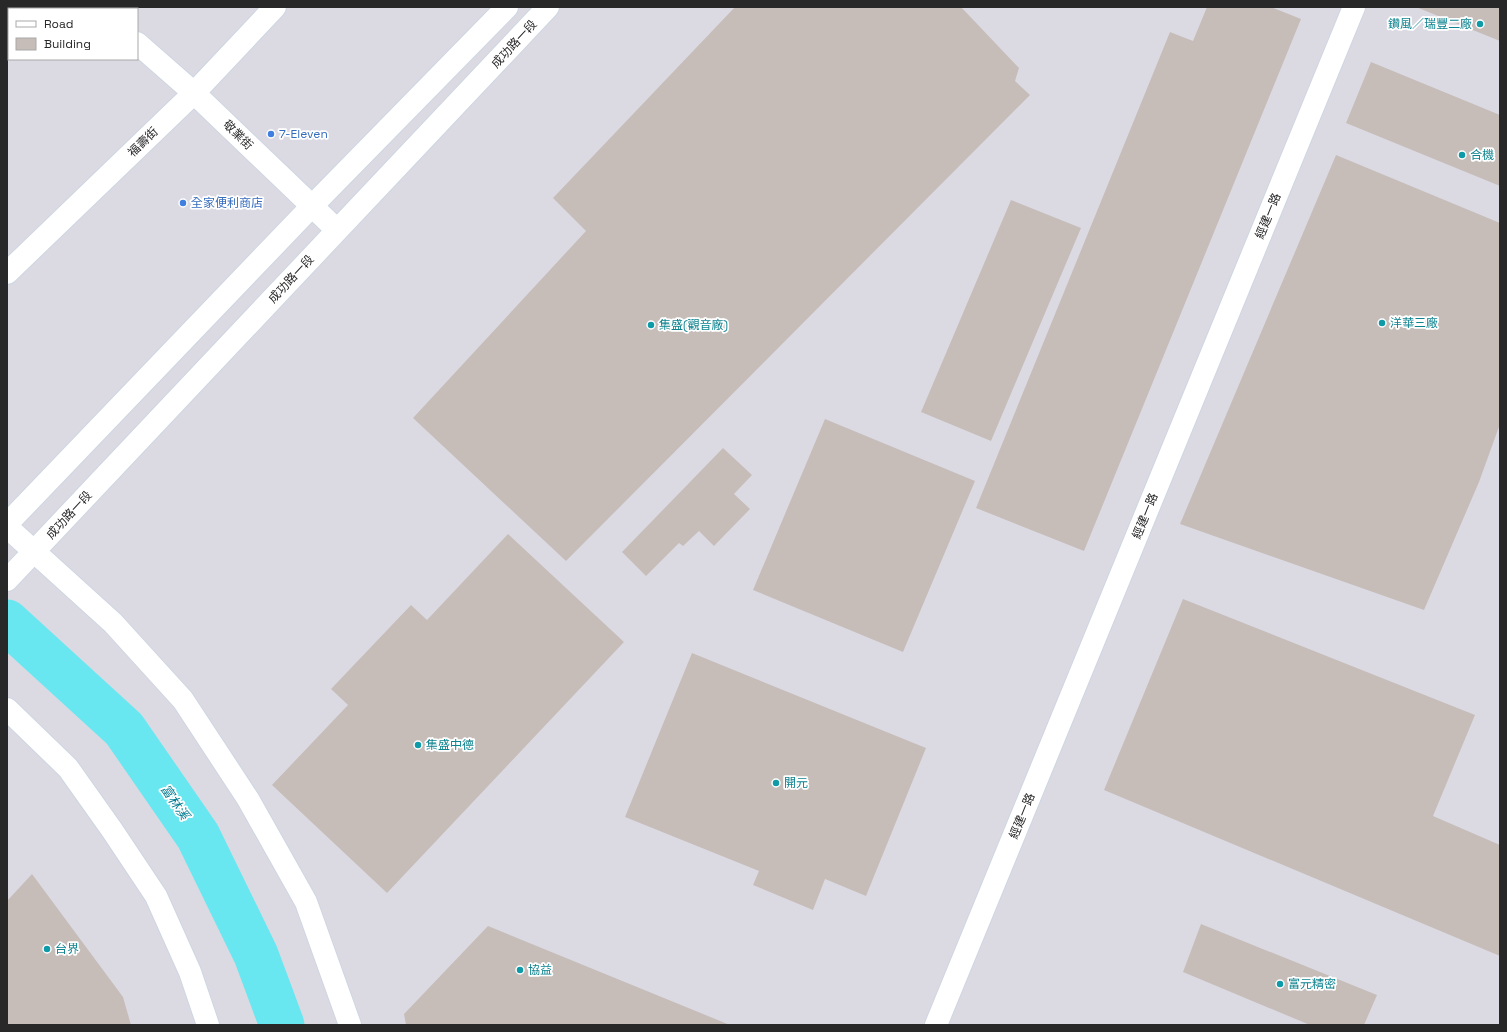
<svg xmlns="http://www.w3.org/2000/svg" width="1507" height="1032" font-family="'Space Grotesk','Noto Sans TC',sans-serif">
  <rect width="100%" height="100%" fill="#ebe0d9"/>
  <!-- industrial -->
  <path fill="#dbdae3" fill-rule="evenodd" d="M7 7H1500V1025H7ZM9 9H137V59H9Z"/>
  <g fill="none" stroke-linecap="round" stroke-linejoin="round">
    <!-- river -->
    <path stroke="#68e7f1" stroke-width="45" d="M7 622 124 729 198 836 256 955 282 1025"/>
  </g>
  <!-- building -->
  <path fill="#c6bdb9" d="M735 7H961L1019 68 1015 81 1030 95 566 561 413 418 586 231 553 198Z
    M1207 7H1271L1301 19 1084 551 976 508 1170 32 1193 41Z
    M1416 7H1500V41Z
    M1371 62 1500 115V186L1346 123Z
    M1336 155 1500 223V424L1479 482 1424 610 1180 524Z
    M1011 200 1081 228 991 441 921 412Z
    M825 419 975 481 903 652 753 590Z
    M723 448 752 475 734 494 750 509 714 546 699 531 683 546 679 543 646 576 622 552Z
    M508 534 624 642 387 893 272 785 348 705 331 689 411 605 427 620Z
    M1183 599 1475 715 1433 816 1500 845V956L1104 790Z
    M692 653 926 748 866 896 825 879 813 910 753 885 759 871 625 817Z
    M32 874 123 997 131 1025H7V901Z
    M1201 924 1377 995 1364 1025H1310L1183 972Z
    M488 926 730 1025H406L404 1014Z"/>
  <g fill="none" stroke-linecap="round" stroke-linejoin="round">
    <defs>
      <path id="minor" d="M96 7 98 9
        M26 9 28 7
        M7 28 9 26
        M137 43 194 93 337 230
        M7 273 194 93 275 7
        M7 524 312 206 507 7
        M7 527 113 623 183 700 248 799 306 902 350 1025
        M7 580 548 7
        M7 709 68 768 112 830 156 896 190 972 208 1025
        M936 1025 1354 7"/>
    </defs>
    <!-- minor casing -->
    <use href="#minor" stroke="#ced6e2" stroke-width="24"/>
    <!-- minor -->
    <use href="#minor" stroke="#fff" stroke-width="22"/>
  </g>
  <!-- markers -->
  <g fill="#0f9aa8" stroke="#fff" stroke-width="1.5">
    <circle cx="1480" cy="24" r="4"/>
    <circle cx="1462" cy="155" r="4"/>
    <circle cx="1382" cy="323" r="4"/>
    <circle cx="651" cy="325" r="4"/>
    <circle cx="418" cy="745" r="4"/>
    <circle cx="776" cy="783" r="4"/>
    <circle cx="47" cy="949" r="4"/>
    <circle cx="520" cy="970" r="4"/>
    <circle cx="1280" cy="984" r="4"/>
  </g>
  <g fill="#3f7fe0" stroke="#fff" stroke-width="1.5">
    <circle cx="271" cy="134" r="4"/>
    <circle cx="183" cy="203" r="4"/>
  </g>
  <g text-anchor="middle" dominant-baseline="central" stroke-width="3.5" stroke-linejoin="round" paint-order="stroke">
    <!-- culture labels -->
    <g font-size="12" fill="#0d838f" stroke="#fff" text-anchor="start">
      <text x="1472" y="24" text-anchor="end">鑽風／瑞豐二廠</text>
      <text x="1470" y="155">合機</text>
      <text x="1390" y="323">洋華三廠</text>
      <text x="659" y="325">集盛(觀音廠)</text>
      <text x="426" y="745">集盛中德</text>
      <text x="784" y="783">開元</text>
      <text x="55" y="949">台界</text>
      <text x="528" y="970">協益</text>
      <text x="1288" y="984">富元精密</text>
    </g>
    <!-- street labels -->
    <g font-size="12" fill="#282828" stroke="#fff">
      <text transform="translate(514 44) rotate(-47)">成功路一段</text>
      <text transform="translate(238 135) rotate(44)">敬業街</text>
      <text transform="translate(143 142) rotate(-44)">福壽街</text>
      <text transform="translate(1268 216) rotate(-68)">經建一路</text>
      <text transform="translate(291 279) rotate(-47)">成功路一段</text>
      <text transform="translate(69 515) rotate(-47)">成功路一段</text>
      <text transform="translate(1145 516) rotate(-68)">經建一路</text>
      <text transform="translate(1022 816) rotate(-68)">經建一路</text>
    </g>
    <!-- shop labels -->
    <g font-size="12" fill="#366cbe" stroke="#fff" text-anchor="start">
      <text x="279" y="134">7-Eleven</text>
      <text x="191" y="203">全家便利商店</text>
    </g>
    <!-- water labels -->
    <g font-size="13" font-style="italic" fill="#0a7e93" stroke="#fff">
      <text transform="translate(175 802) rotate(55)">富林溪</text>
    </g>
  </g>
  <!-- border -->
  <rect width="1507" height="1032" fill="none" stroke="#282828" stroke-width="16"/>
  <!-- legend -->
  <rect x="8" y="8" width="130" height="52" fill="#ffffff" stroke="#a9a9a9"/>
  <rect x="16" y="21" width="20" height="6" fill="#ffffff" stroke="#a9a9a9"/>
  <text x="44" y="28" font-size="12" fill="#282828">Road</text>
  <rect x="16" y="38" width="20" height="12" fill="#c6bdb9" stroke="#a9a9a9"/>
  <text x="44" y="48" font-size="12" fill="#282828">Building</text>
</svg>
